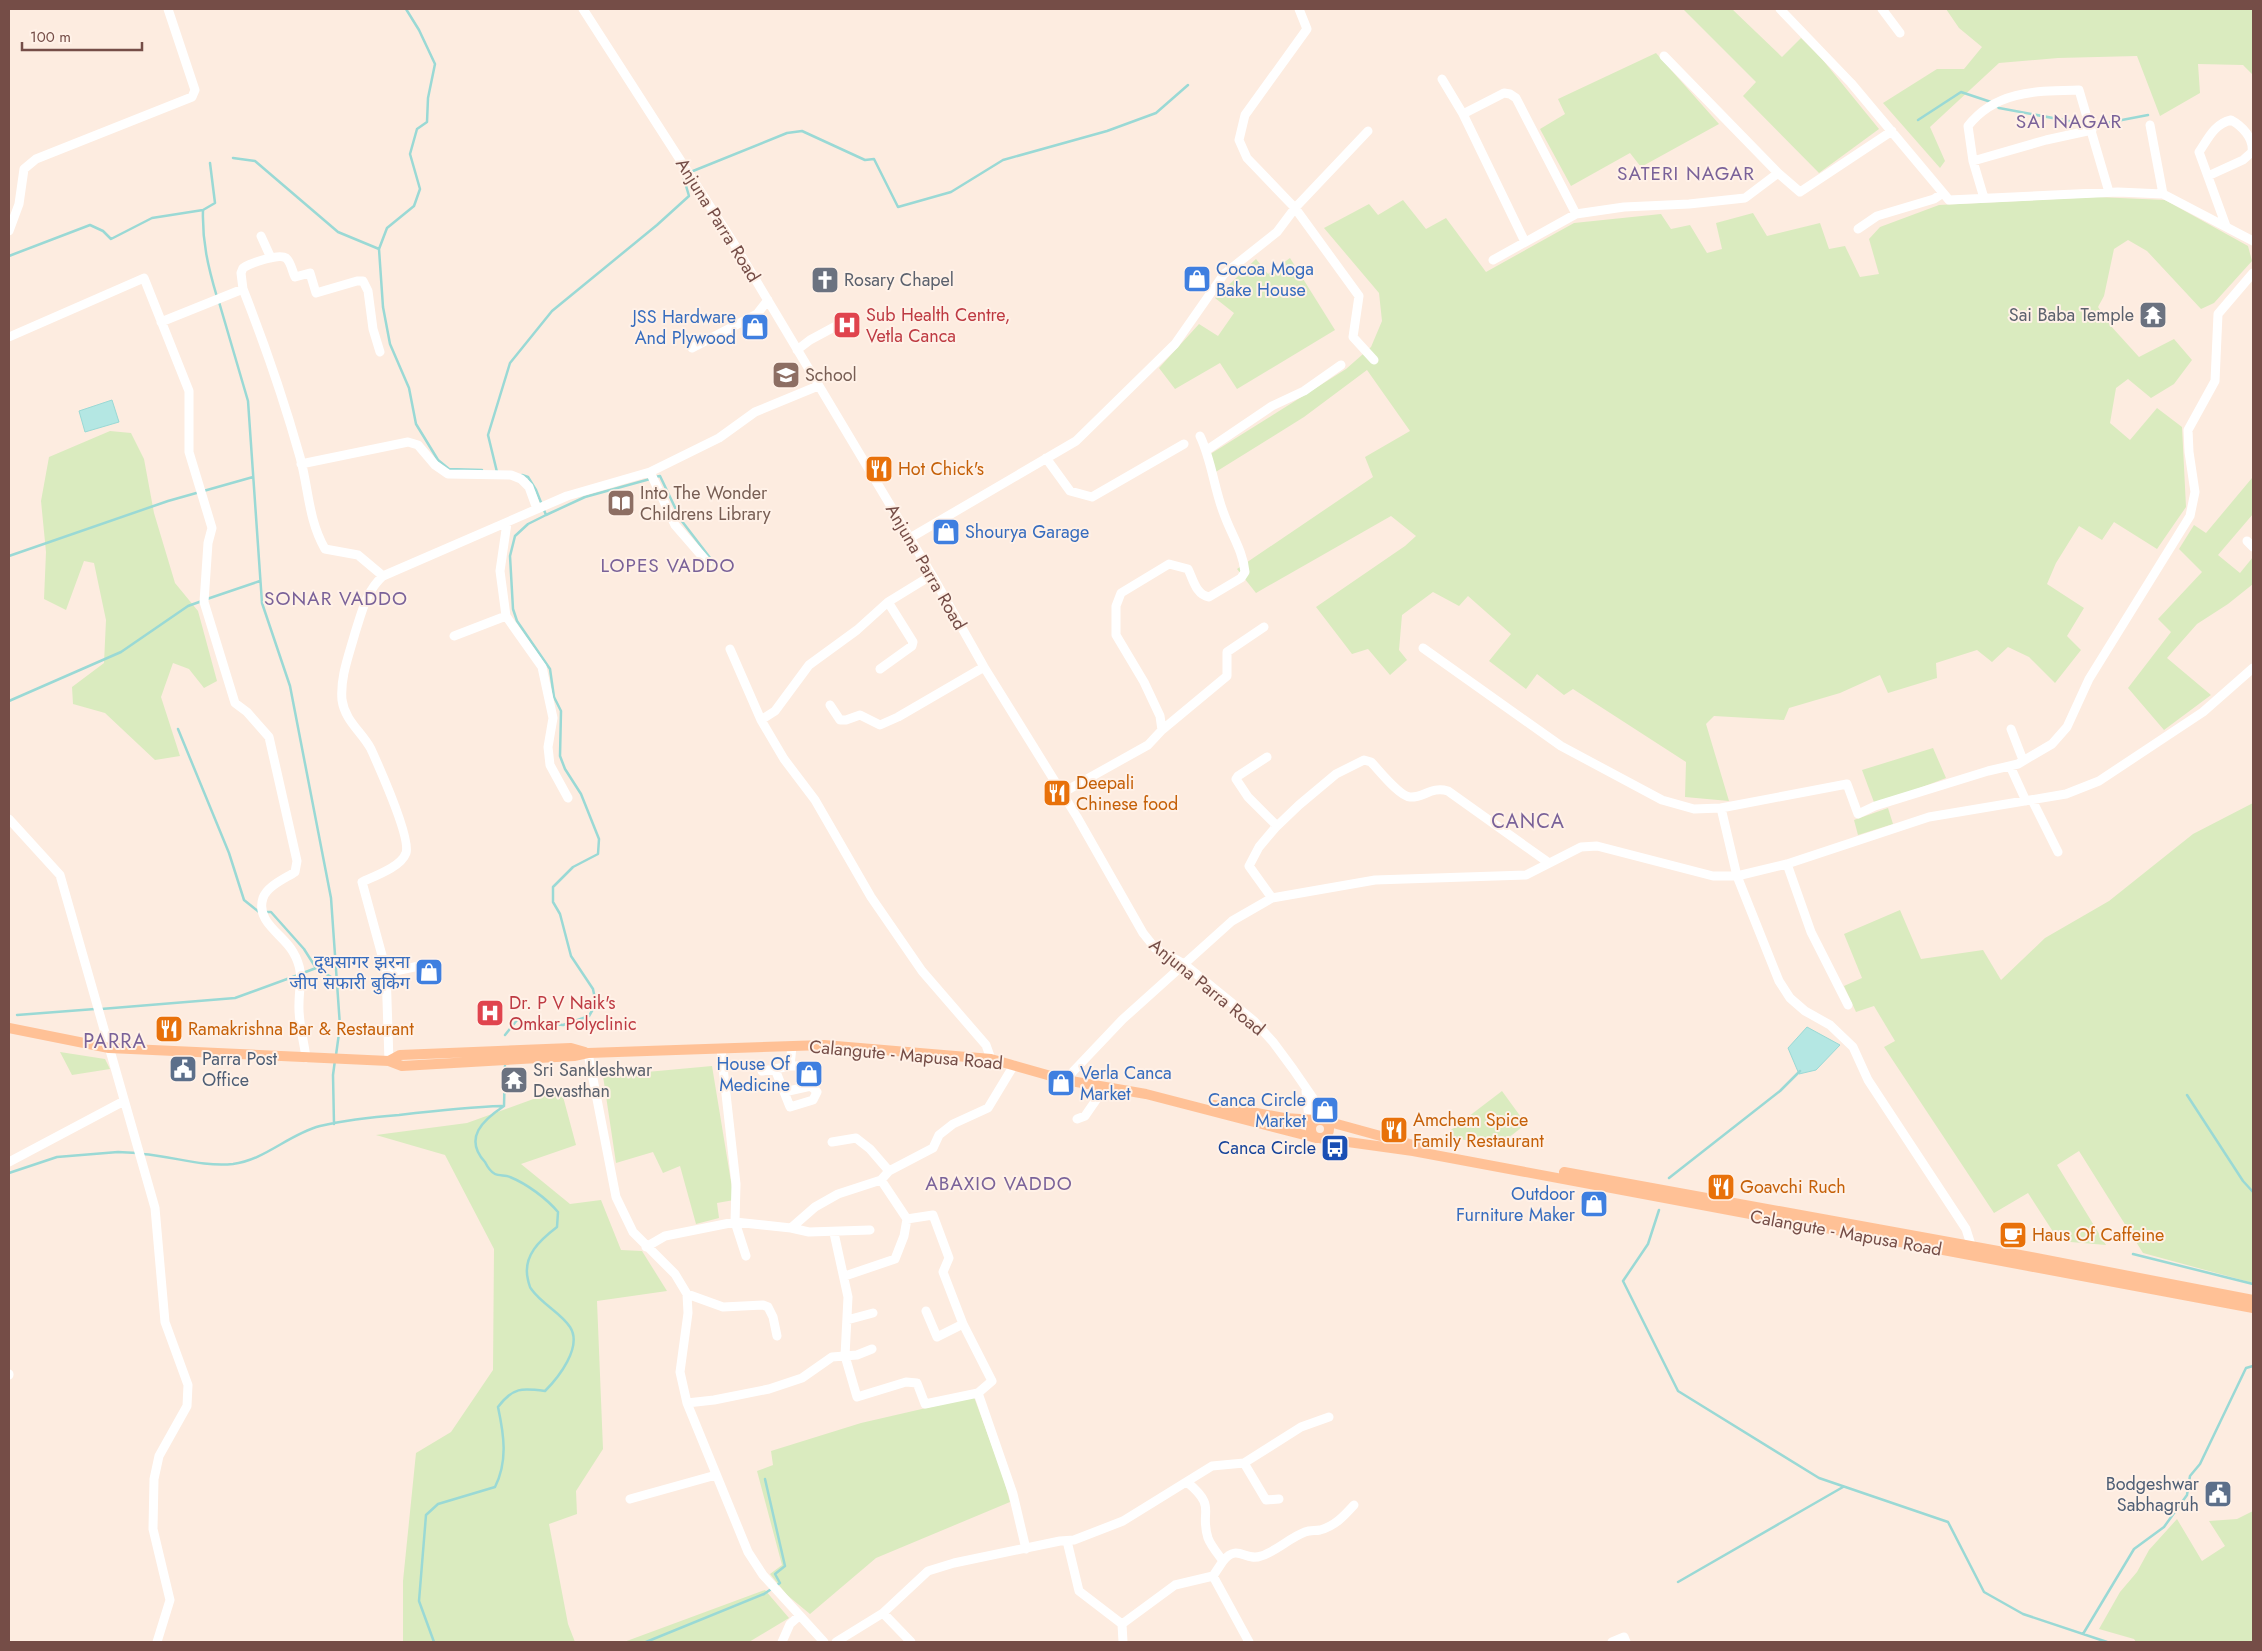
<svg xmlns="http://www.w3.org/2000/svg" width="2262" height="1651" font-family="Jost,'Noto Sans Devanagari',sans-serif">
  <rect width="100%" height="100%" fill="#fdece0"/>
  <!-- green -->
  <path fill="#daebbf" d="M1683 9H1732L1782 57 1801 38 1822 59 1879 129 1819 173 1743 96 1756 82Z
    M1946 9H2253V75L2243 65 2198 64 2200 93 2160 116 2137 56 2058 58 1999 63 1930 127 1945 161 1940 168 1883 103 1937 69H1964L1982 47 1959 28Z
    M1656 53 1719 124 1641 167 1630 153 1571 186 1540 129 1565 114 1558 99Z
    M2097 197 2165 200 2248 246 2252 261 2214 303 2201 309 2147 251 2128 240 2114 249 2104 296 2098 307 2110 325 2139 357 2174 339 2192 360 2174 384 2151 398 2128 379 2116 388 2110 423 2130 440 2157 408 2182 427 2186 507 2157 549 2114 522 2102 540 2079 526 2056 563 2047 584 2084 608 2067 636 2081 650 2055 683 2029 657 2008 647 1992 662 1977 650 1936 663 1937 678 1888 693 1880 675 1840 693 1789 708 1784 720 1714 716 1706 724 1729 801 1685 797 1686 762 1573 689 1564 695 1537 674 1526 689 1489 661 1511 634 1468 596 1459 606 1433 592 1402 615 1399 650 1407 660 1390 675 1368 649 1352 654 1316 607 1405 546 1416 536 1391 516 1256 593 1237 569 1373 477 1365 457 1410 431 1367 370 1304 417 1214 473 1204 458 1346 369 1371 347 1382 321 1379 293 1324 228 1369 204 1378 215 1403 200 1426 229 1446 218 1486 272 1574 223 1661 214 1671 229 1690 225 1707 253 1722 249 1716 223 1753 213 1767 236 1820 223 1829 249 1845 246 1860 277 1879 274 1869 239 1880 227 1939 205Z
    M1290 258 1335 330 1237 389 1220 363 1175 389 1159 368 1199 324 1218 336 1234 313 1215 298 1256 259 1268 274Z
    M110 431 131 433 144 459 154 513 175 583 198 611 217 681 204 688 189 669 173 663 161 697 180 756 155 760 105 713 73 704 72 687 104 663 106 620 94 563 84 561 66 610 44 599 46 552 41 501 49 457Z
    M2252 478 2253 514 2218 555 2240 573 2253 557V584L2228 604 2197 624 2167 658 2211 695 2164 730 2128 688 2171 632 2158 619 2202 572 2179 549 2194 525 2206 533Z
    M1933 748 1946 778 1875 805 1862 770Z
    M2253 803V1283L2143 1253 2079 1151 2057 1165 2106 1245 2059 1241 2028 1193 1994 1213 1884 1047 1895 1041 1874 1006 1856 1012 1844 986 1862 978 1844 934 1900 910 1921 959 1983 950 2001 980 2045 938 2109 901 2193 834Z
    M1888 808 1893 824 1858 835 1854 820Z
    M60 1052 105 1059 110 1069 72 1075Z
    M712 1066 734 1200 717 1203 719 1218 696 1224 680 1166 663 1173 653 1152 616 1163 603 1076Z
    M561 1089 576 1145 521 1164 570 1204 601 1200 621 1250 642 1251 667 1291 597 1301 603 1449 576 1491 577 1514 549 1524 568 1624 575 1642H403V1581L416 1453 451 1432 493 1370 494 1249 445 1155 376 1135 467 1123Z
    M1502 1091 1526 1124 1498 1146 1443 1136Z
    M974 1397 1003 1476 1010 1502 876 1558 810 1614 787 1595 770 1574 782 1565 757 1471 773 1465 771 1451 861 1423Z
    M2253 1511V1642H2136L2134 1639 2099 1629 2120 1592 2137 1572 2149 1550 2177 1519 2202 1561 2225 1546 2209 1521 2237 1519Z
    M765 1590 789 1618 749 1642H624Z"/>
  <!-- water -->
  <path fill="#b4e7e3" stroke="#9ad9d5" d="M112 400 119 422 85 432 79 411Z
    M1807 1027 1840 1045 1816 1070 1799 1074 1788 1048Z"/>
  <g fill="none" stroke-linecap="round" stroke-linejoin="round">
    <!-- stream -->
    <path stroke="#9ad9d5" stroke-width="2.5" d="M406 9 419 30 435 64 428 98 427 122 417 129 410 154 420 189 414 206 387 228 379 249 383 307 390 344 409 388 416 424 438 460 449 469 482 470
      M1995 105 1999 108 2085 124H2101L2148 115
      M1918 120 1961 92 1991 102
      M233 158 255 161 338 232 379 249
      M210 163 215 203 203 210C202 241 208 267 217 297
      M693 171 787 133 802 131 865 160 874 159 898 207 951 192 1003 160 1107 131 1156 113 1188 85
      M9 256 90 225 103 231 111 239 152 218 203 210
      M219 302 248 401 262 603 290 686 331 898 340 1026 336 1055
      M497 472 488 435 510 363 552 311 657 225 689 196 684 179
      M655 477 660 476 681 520 714 563
      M546 515 585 497 650 479
      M9 556 168 501 253 477
      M207 599 260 581
      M9 701 121 652 188 606 202 601
      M178 729 229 853 244 900 259 912
      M265 912H271L304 949 316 968 338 981
      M303 973 316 968
      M101 1009 235 998 298 975
      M17 1015 95 1009
      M505 1035 517 1020 563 1025 589 1016 596 1004 593 989 571 956 560 914 553 902V887L573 867 598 854 599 839 581 794 565 769 560 756 561 711 554 697 550 669 517 621 513 609 510 556 515 536 528 524 546 515 536 490 528 477 522 475
      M2187 1095 2243 1181 2253 1192
      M504 1106 505 1066
      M334 1124 333 1075 335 1060
      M142 1154C173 1156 200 1167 233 1164 265 1160 289 1134 320 1126 346 1120 373 1117 399 1115 433 1111 467 1107 502 1106
      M9 1173 57 1157 118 1152 137 1153
      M1669 1178 1780 1091 1800 1071
      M1659 1210 1648 1244 1623 1281 1678 1391 1819 1478 1948 1522 1984 1592 2023 1614 2107 1642
      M2133 1254 2253 1284
      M1678 1582 1843 1487
      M2083 1634 2134 1549 2164 1527 2187 1495 2190 1476 2200 1464 2246 1368 2253 1366
      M434 1642 419 1601 426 1515 438 1504 495 1487C508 1461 504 1435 498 1407 513 1387 522 1388 545 1391 558 1378 583 1347 570 1327 561 1313 542 1304 532 1290 529 1287 529 1283 528 1280 522 1256 540 1240 557 1227L558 1212C546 1198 527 1184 510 1177 506 1175 499 1176 495 1174 491 1172 487 1166 485 1162 463 1138 483 1120 504 1106
      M646 1642 764 1594 780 1583 775 1574 785 1566 765 1479"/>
    <!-- minor -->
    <path stroke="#fff" stroke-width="9" d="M583 9 733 242 932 575 984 667 1077 817 1143 933 1155 948 1184 964 1254 1021 1273 1042 1293 1069 1313 1098 1323 1120
      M1780 9 1851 83 1949 200 2118 192 2163 194 2253 241
      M1882 9 1900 33
      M1664 56 1778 173
      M1442 79 1463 114 1504 93 1510 94 1516 98 1576 214
      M1463 114 1525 242
      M2150 125 2163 194
      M1368 131 1295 208 1359 296 1353 337 1374 360
      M1973 161 2046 140 2092 130
      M2208 176 2243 160 2252 152C2254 138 2242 126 2231 120 2214 124 2208 139 2199 152L2226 226
      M1984 198 1973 161 1968 126C1996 90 2038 91 2079 90L2109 192
      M1858 229 1877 216 1934 199 1943 193
      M9 231 19 204 24 169 36 159 192 97 195 90 168 9
      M261 236 271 258
      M1493 260 1576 214 1624 207 1689 204 1745 198 1778 173 1800 192 1892 131
      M243 289 241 273 243 268C251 263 279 253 286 258 291 262 292 271 295 277L310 273 316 293 357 281H363L368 291 373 329 380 352
      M161 322 243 289C265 345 284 400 300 457 309 490 308 519 325 549L358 555 383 576
      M9 337 144 278 189 391V452L212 528 208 543 204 602 235 703 247 712 269 737 297 861 295 872C286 878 267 886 263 898 255 922 284 935 293 952 305 972 299 984 299 1004 298 1022 304 1041 306 1058
      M692 348 757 314 768 300
      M797 350 810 340 836 326
      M1207 450 1272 406 1304 391 1341 365
      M1046 458 1070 491 1092 497 1184 444
      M301 464 408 442 418 445 435 465 448 474 511 475 521 479 529 487 537 509
      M650 472 675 525 708 563
      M507 523 500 571 506 616 542 667 553 718 548 747 550 765 568 798
      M910 538 1076 441 1175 344 1224 274 1277 232 1295 208 1247 158 1239 140 1245 115 1307 29 1299 9
      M2247 541 2253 547
      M454 636 506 616
      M1423 648 1561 746 1662 800 1694 809 1721 808 1847 784 1858 814 1875 806 1988 771 2018 764 2052 744 2067 727 2089 679 2190 516 2195 492 2189 452 2188 430 2215 381 2218 314 2253 273
      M730 649 761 720 784 759 815 800 871 897 922 971 986 1045 991 1059
      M880 669 912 646 913 642 888 602
      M830 705 840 720H846L860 715 880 725 898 717 984 667
      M761 720 775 711 809 665 857 630 888 602 932 575
      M2011 729 2023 760
      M1162 730 1227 676V652L1264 627
      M1267 757 1238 776 1236 779 1248 797 1277 826
      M2010 766 2026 801
      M1062 793 1148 745 1162 730 1160 716 1144 682 1116 635V606L1121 593 1169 564 1188 569C1193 579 1196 595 1209 597L1241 578 1245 572C1243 551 1231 534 1224 514 1214 489 1212 461 1200 436
      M2032 800 2058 852
      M1721 808 1737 876 1779 981 1790 998 1805 1011 1830 1025 1853 1047 1868 1080 1966 1229 1973 1251
      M9 819 60 875 155 1208 165 1322 188 1385 187 1406 159 1456 154 1479 153 1529 170 1600 157 1642
      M1787 864 1811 932 1848 1005
      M1272 898 1249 866 1259 847 1275 828 1299 805 1336 774 1364 760 1371 762C1379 770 1399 796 1410 797 1424 798 1431 786 1448 791L1549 863
      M386 973 433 963
      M721 1049 736 1184 735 1222 746 1256
      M588 1053 616 1197 633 1232 675 1274 687 1294 688 1313 680 1372 687 1403 748 1552 763 1575 824 1642
      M389 1061 386 970 362 882C375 876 401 867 406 853 411 837 379 767 371 749 362 732 345 721 342 700 340 677 349 655 355 633 362 612 366 591 383 576L567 496 650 472 719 438 755 412 818 386
      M790 1066H817
      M762 1071 775 1069
      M1065 1080 1123 1019 1232 921 1272 898 1375 880 1526 875 1581 847 1597 846 1713 876H1737L1787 864 1929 817 2066 794 2099 781 2203 712 2253 668
      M1306 1091 1310 1127
      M784 1092 811 1086 817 1092 813 1100 790 1107C785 1094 780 1082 775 1069L790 1066 792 1046
      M1077 1119 1085 1116 1105 1087
      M832 1142 856 1138 870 1149 889 1171
      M9 1162 124 1101
      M881 1180 907 1219 933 1215 949 1258 943 1272 963 1324 992 1381 978 1393 1013 1494 1026 1549
      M791 1228 809 1232 870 1230
      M834 1233 848 1297 845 1356 857 1397 906 1382 917 1383 925 1404 978 1393
      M646 1247 665 1236 735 1222 791 1228 815 1207 838 1194 881 1180 889 1171 933 1148 939 1135 953 1124 988 1108 1014 1065
      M845 1276 895 1259 904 1236 907 1219
      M687 1294 723 1307 763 1305 768 1307 773 1317 777 1336
      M926 1311 937 1337 963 1324
      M847 1320 873 1313
      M9 1374V1375
      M687 1403 714 1400 769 1389 802 1378 832 1357 857 1355 872 1349
      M1244 1463 1301 1427 1329 1417
      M1187 1482C1218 1508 1199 1510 1208 1538 1211 1546 1218 1554 1223 1561L1213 1576 1249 1642
      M630 1499 716 1475
      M1067 1541 1079 1591 1122 1624 1123 1642
      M1223 1561C1238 1543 1245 1562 1261 1556 1277 1551 1289 1538 1305 1532 1310 1530 1315 1531 1320 1530 1335 1526 1344 1516 1354 1505
      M883 1613 911 1642
      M1122 1624 1175 1585 1213 1576
      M782 1642 790 1624 799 1616
      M836 1642 883 1613 928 1571 954 1563 1060 1541 1074 1540 1123 1521 1212 1466 1244 1463 1266 1500 1279 1499
      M1612 1642 1624 1637 1626 1642"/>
    <!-- major -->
    <path stroke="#ffc196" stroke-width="10" d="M9 1028 109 1048 389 1061 402 1066 574 1056 588 1053 824 1045 991 1059 1065 1080 1146 1094 1316 1138
      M389 1061 400 1055 571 1048 585 1052
      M1214 1105 1284 1118 1316 1120
      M1311 1129a9 9 0 1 1 18 0a9 9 0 1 1-18 0Z
      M1326 1121 1417 1146
      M1319 1138 1413 1151 2253 1308
      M1564 1172 2031 1257 2253 1300"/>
  </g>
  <!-- icons -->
  <defs>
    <symbol id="shop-square" viewBox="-11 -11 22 22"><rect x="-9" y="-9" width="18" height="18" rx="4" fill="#3f7fe0" stroke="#fff1e7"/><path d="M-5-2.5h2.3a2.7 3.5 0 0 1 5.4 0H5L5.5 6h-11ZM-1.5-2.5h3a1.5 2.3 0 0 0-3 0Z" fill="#fff"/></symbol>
    <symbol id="church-square" viewBox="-11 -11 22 22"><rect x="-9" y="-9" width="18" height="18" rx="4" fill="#6b7280" stroke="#fff1e7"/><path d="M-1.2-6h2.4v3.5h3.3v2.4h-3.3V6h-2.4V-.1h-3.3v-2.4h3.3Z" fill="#fff"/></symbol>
    <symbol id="temple-square" viewBox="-11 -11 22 22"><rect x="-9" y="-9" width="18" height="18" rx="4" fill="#6b7280" stroke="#fff1e7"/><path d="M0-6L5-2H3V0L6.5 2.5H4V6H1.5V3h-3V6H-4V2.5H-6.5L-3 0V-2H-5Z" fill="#fff"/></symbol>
    <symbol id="hospital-square" viewBox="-11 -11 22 22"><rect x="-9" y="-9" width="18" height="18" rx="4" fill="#e0444e" stroke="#fff1e7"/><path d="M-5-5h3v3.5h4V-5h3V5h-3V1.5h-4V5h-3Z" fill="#fff"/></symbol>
    <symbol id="school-square" viewBox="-11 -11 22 22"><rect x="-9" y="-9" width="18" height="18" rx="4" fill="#8d6e63" stroke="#fff1e7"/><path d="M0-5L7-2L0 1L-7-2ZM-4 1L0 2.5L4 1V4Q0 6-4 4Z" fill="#fff"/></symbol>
    <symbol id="restaurant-square" viewBox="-11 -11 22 22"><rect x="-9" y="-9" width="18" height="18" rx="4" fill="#e8710a" stroke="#fff1e7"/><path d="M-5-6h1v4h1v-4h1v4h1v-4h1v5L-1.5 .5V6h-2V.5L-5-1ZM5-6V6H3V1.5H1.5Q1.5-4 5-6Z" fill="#fff"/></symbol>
    <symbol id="library-square" viewBox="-11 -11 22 22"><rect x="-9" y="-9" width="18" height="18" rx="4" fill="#8d6e63" stroke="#fff1e7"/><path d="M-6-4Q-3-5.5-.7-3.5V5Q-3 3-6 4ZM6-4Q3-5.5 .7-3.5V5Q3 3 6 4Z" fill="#fff"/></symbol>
    <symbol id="civic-square" viewBox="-11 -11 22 22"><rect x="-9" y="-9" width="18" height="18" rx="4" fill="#5c6f8a" stroke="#fff1e7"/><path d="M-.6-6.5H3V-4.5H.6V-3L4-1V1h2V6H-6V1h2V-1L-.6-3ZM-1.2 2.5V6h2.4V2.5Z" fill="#fff"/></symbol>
    <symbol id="bus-square" viewBox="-11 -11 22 22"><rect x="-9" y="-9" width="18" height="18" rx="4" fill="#1a4fb4" stroke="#fff1e7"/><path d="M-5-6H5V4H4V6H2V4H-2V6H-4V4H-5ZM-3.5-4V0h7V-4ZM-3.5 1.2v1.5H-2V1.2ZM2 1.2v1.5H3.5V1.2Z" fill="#fff"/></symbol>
    <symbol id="cafe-square" viewBox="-11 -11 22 22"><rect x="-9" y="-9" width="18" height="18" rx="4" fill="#e8710a" stroke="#fff1e7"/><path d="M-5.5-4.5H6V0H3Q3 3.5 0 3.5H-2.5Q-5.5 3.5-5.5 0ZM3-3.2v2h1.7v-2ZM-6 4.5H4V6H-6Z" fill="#fff"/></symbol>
  </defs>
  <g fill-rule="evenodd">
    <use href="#shop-square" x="1181" y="263" width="32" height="32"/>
    <use href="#church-square" x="809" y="264" width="32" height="32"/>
    <use href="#temple-square" x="2137" y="299" width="32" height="32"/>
    <use href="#hospital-square" x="831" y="309" width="32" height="32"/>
    <use href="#shop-square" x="739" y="311" width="32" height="32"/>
    <use href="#school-square" x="770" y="359" width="32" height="32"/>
    <use href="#restaurant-square" x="863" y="453" width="32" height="32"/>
    <use href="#library-square" x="605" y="487" width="32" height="32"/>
    <use href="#shop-square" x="930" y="516" width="32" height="32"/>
    <use href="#restaurant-square" x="1041" y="777" width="32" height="32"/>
    <use href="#shop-square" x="413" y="956" width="32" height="32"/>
    <use href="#hospital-square" x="474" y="997" width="32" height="32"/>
    <use href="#restaurant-square" x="153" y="1013" width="32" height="32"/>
    <use href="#civic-square" x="167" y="1053" width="32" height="32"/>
    <use href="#shop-square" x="793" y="1058" width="32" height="32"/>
    <use href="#temple-square" x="498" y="1064" width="32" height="32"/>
    <use href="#shop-square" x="1045" y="1067" width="32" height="32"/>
    <use href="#shop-square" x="1309" y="1094" width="32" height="32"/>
    <use href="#restaurant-square" x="1378" y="1114" width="32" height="32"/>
    <use href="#bus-square" x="1319" y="1132" width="32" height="32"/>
    <use href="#restaurant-square" x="1705" y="1171" width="32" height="32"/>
    <use href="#shop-square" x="1578" y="1188" width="32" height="32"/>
    <use href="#cafe-square" x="1997" y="1219" width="32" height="32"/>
    <use href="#civic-square" x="2202" y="1478" width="32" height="32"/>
  </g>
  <g text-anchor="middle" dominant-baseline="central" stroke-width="4" stroke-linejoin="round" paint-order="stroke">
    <!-- street labels -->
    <g font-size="18" fill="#754d47" stroke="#fff1e7">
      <text transform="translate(718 220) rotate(58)">Anjuna Parra Road</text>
      <text transform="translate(926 567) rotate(60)">Anjuna Parra Road</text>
      <text transform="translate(1207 987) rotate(39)">Anjuna Parra Road</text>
      <text transform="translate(906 1055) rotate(5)">Calangute - Mapusa Road</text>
      <text transform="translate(1846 1233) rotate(10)">Calangute - Mapusa Road</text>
    </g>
    <!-- shop labels -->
    <g font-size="18" fill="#366cbe" stroke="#fff1e7" text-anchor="end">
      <text x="1216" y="269" text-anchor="start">Cocoa Moga<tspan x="1216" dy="21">Bake House</tspan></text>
      <text x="736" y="317">JSS Hardware<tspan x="736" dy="21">And Plywood</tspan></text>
      <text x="965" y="532" text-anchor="start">Shourya Garage</text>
      <text x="410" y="962">दूधसागर झरना<tspan x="410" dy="21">जीप सफारी बुकिंग</tspan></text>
      <text x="790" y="1064">House Of<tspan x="790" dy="21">Medicine</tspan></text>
      <text x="1080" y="1073" text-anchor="start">Verla Canca<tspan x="1080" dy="21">Market</tspan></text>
      <text x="1306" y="1100">Canca Circle<tspan x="1306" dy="21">Market</tspan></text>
      <text x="1575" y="1194">Outdoor<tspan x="1575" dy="21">Furniture Maker</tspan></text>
    </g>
    <!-- worship labels -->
    <g font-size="18" fill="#5b616d" stroke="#fff1e7" text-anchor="start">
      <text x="844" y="280">Rosary Chapel</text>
      <text x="2134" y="315" text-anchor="end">Sai Baba Temple</text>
      <text x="533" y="1070">Sri Sankleshwar<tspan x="533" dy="21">Devasthan</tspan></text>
    </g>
    <!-- health labels -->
    <g font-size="18" fill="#be3a42" stroke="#fff1e7" text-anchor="start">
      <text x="866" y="315">Sub Health Centre,<tspan x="866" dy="21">Vetla Canca</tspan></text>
      <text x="509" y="1003">Dr. P V Naik's<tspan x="509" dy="21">Omkar Polyclinic</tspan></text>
    </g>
    <!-- education labels -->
    <g font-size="18" fill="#785e54" stroke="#fff1e7" text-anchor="start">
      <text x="805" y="375">School</text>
      <text x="640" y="493">Into The Wonder<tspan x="640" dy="21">Childrens Library</tspan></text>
    </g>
    <!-- food labels -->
    <g font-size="18" fill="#c56008" stroke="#fff1e7" text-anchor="start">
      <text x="898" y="469">Hot Chick's</text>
      <text x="1076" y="783">Deepali<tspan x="1076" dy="21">Chinese food</tspan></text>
      <text x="188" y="1029">Ramakrishna Bar &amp; Restaurant</text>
      <text x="1413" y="1120">Amchem Spice<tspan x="1413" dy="21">Family Restaurant</tspan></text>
      <text x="1740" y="1187">Goavchi Ruch</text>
      <text x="2032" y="1235">Haus Of Caffeine</text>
    </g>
    <!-- service labels -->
    <g font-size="18" fill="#4e5e75" stroke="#fff1e7" text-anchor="start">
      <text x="202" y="1059">Parra Post<tspan x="202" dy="21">Office</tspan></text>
      <text x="2199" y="1484" text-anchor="end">Bodgeshwar<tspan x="2199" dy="21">Sabhagruh</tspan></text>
    </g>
    <!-- transit labels -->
    <g font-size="18" fill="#164399" stroke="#fff1e7" text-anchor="end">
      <text x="1316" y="1148">Canca Circle</text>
    </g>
    <!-- neighbourhood labels -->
    <g font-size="19" letter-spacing="1" fill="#7a6299" stroke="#fff1e7">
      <text x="2069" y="121">SAI NAGAR</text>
      <text x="1686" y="173">SATERI NAGAR</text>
      <text x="668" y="565">LOPES VADDO</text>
      <text x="336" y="598">SONAR VADDO</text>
      <text x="999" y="1183">ABAXIO VADDO</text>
    </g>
    <!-- quarter labels -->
    <g font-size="20" letter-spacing="1" fill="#7a6299" stroke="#fff1e7">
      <text x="1528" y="821">CANCA</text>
      <text x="115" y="1041">PARRA</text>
    </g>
  </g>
  <!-- border -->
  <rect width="2262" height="1651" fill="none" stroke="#754d47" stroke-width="20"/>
  <!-- scale -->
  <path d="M22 42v8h120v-8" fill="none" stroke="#754d47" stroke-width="2.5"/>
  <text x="30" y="42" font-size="15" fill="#754d47" stroke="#fff1e7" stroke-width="4" paint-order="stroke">100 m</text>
</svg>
